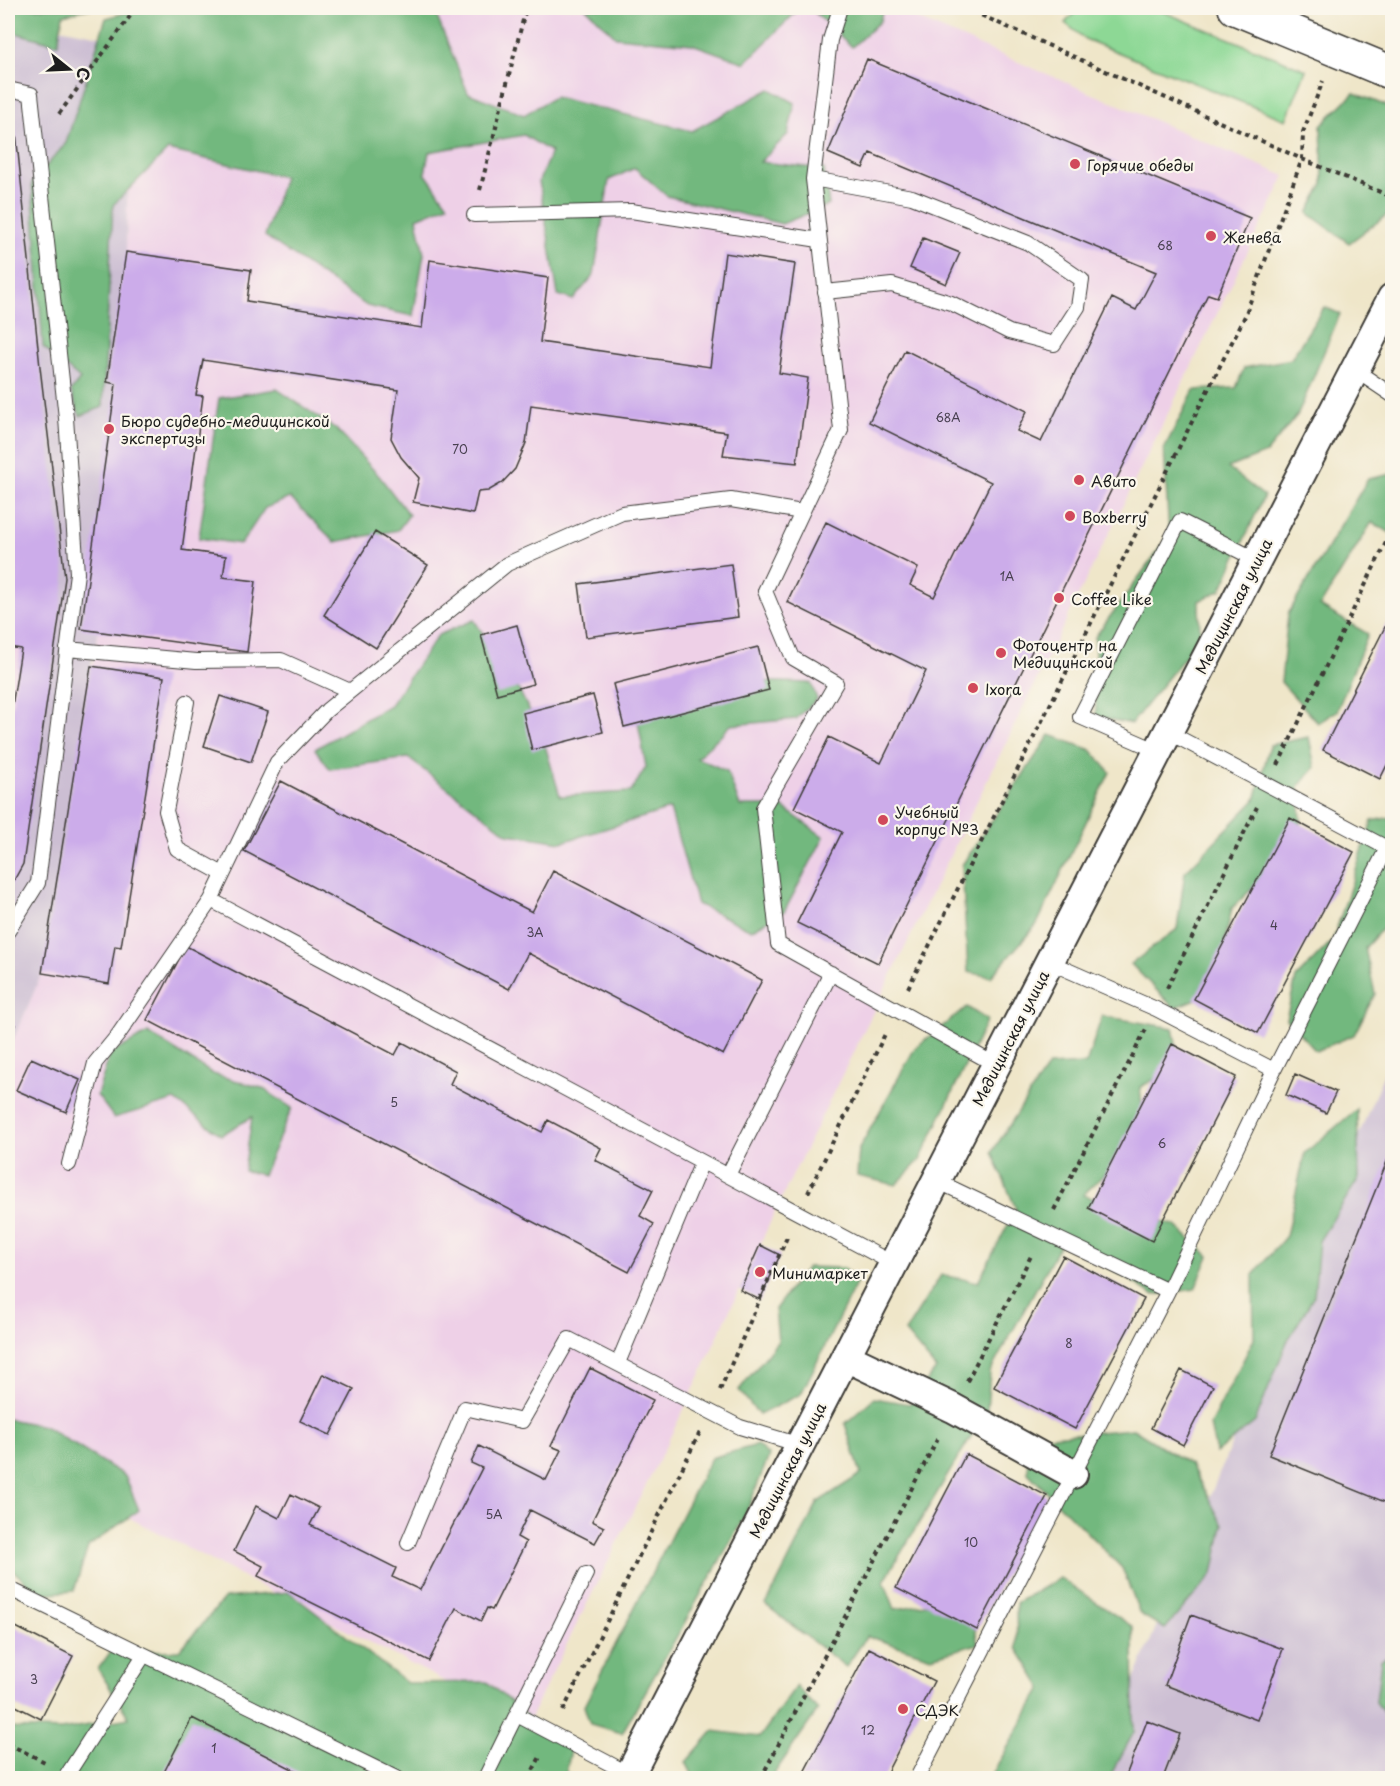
<svg xmlns="http://www.w3.org/2000/svg" width="1400" height="1786" font-family="'Playpen Sans',sans-serif">
  <rect width="100%" height="100%" fill="#fbf7ec"/>
  <filter id="ink" filterUnits="userSpaceOnUse"><feTurbulence type="fractalNoise" baseFrequency=".0167" numOctaves="2"/><feDisplacementMap in="SourceGraphic" scale="12" xChannelSelector="R" yChannelSelector="G"/><feConvolveMatrix kernelMatrix="1 2 1 2 8 2 1 2 1" color-interpolation-filters="sRGB"/></filter>
  <filter id="wash" filterUnits="userSpaceOnUse"><feTurbulence type="fractalNoise" baseFrequency=".008" numOctaves="4" result="noise"/><feDisplacementMap in="SourceGraphic" scale="24" xChannelSelector="R" yChannelSelector="G"/><feGaussianBlur stdDeviation="1.35" result="paint"/><feColorMatrix in="noise" values="0 0 0 0 0 0 0 0 0 0 0 0 0 0 0 0 0 1.4 0 .05"/><feComposite in="paint" operator="in"/></filter>
  <g filter="url(#wash)">
    <rect width="100%" height="100%" fill="#efe6c9"/>
    <!-- built -->
    <path fill="#eed0e7" d="M153 8H892L1285 176 779 1203 688 1401 527 1724 8 1455V1053L42 973 98 632 81 629 115 384 107 382 126 252 131 42Z
      M8 647 21 649 8 732Z"/>
    <!-- industrial -->
    <path fill="#ccbed3" d="M8 18 131 42 126 252 107 382 116 384 81 629 98 631 91 666 42 973 8 1053V732L21 650 8 647V595L11 572 8 525Z
      M1392 1054V1778H1094Z"/>
    <!-- green -->
    <path fill="#8dd895" stroke="#547a58" stroke-width="1.5" d="M1079 8H1154L1306 70 1286 120 1085 39 1065 23Z"/>
    <!-- forest -->
    <path fill="#72b87e" stroke="#476a4d" stroke-width="1.5" d="M8 8H92L63 15 58 44 8 31Z
      M144 8H424L435 12 468 93 524 115 554 97 692 131 770 89 795 103 788 134 760 162 824 169 829 205 782 224 667 196 635 168 609 180 594 275 573 300 558 295 539 181 551 152 524 135 429 152 425 173 448 205 417 218 424 254 413 316 367 306 265 236 284 177 168 150 113 205 103 407 80 416 71 391 80 379 43 347 32 183 66 143 106 18Z
      M586 8H800L745 63 692 44 616 37Z
      M810 8H883L880 21 852 47Z
      M1354 93 1392 108V203L1387 215 1349 243 1308 213 1323 184 1321 125Z
      M1324 307 1340 314 1298 414 1266 453 1228 468 1264 496 1221 590 1199 601 1200 638 1131 724 1096 717 1095 637 1169 536 1164 449 1194 390 1236 388 1244 368 1291 359Z
      M277 389 336 429 380 477 409 515 398 530 335 542 290 498 265 508 241 544 199 538 219 398Z
      M1392 474V534L1372 522 1320 606 1368 634 1337 711 1318 723 1281 682 1288 614 1368 479Z
      M474 620 512 677 542 735 560 796 631 792 646 767 637 716 724 680 811 683 817 699 796 719 731 725 697 758 727 771 740 806H781L824 837 784 912 751 930 697 904 670 809 562 842 508 834 408 758 330 769 315 749 390 705 438 635Z
      M1050 735 1091 750 1110 772 1037 924 991 977 968 972 962 865Z
      M1309 737 1315 768 1299 786 1302 841 1232 908 1214 992 1174 1008 1131 964 1177 929 1185 872 1255 800 1270 745Z
      M1392 817V918L1365 948 1375 994 1354 1035 1316 1051 1286 1019 1296 978 1333 940 1372 821Z
      M967 1007 987 1020 920 1160 896 1185 857 1176 859 1149 915 1048Z
      M1102 1016 1173 1028 1180 1066 1140 1087 1145 1135 1083 1195 1176 1226 1209 1256 1195 1289 1153 1295 1064 1238 990 1372 987 1410 884 1581 895 1609 969 1597 978 1644 931 1657 867 1636 846 1667 766 1605 818 1502 861 1474 845 1424 874 1398 910 1404 936 1369 905 1332 941 1275 978 1282 1016 1209 992 1152 1048 1066 1086 1064Z
      M148 1033 213 1074 262 1088 292 1108 263 1175 244 1171 252 1117 221 1135 175 1100 114 1118 97 1095 110 1054Z
      M1357 1109 1359 1178 1319 1241 1314 1296 1287 1342 1255 1422 1216 1453 1210 1425 1254 1339 1253 1275 1286 1236 1305 1153Z
      M807 1267 844 1268 857 1282 801 1394 759 1415 739 1390 778 1341 775 1309Z
      M8 1419 44 1426 125 1476 139 1510 88 1547 74 1591 39 1594 8 1566Z
      M1133 1429 1191 1465 1223 1525 1213 1574 1165 1629 1140 1614 1122 1568 1028 1473 1029 1438Z
      M757 1445 769 1456 744 1518 622 1733 590 1724 584 1706 711 1458Z
      M1060 1578 1133 1627 1134 1732 1109 1778H990L1042 1688 1017 1648 1016 1603Z
      M289 1592 407 1683 487 1682 540 1727 573 1741 566 1773 576 1778H8V1728L61 1730 129 1718 98 1669 112 1650 179 1651 225 1598Z
      M1392 1656V1724L1376 1702 1381 1660Z
      M796 1686 818 1710 771 1778H694L686 1762 713 1731 760 1737Z"/>
    <g id="blocks">
      <!-- building -->
      <path fill="#ccacea" d="M867 59 1250 218 1217 297 1208 294 878 963 797 923 842 832 794 808 829 737 881 763 926 671 787 602 826 522 918 568 910 585 934 597 991 482 869 422 905 350 1027 411 1017 431 1041 442 1112 298 1136 310 1156 272 870 153 863 168 828 153Z
        M8 111 14 113 40 367 65 578 23 864 8 891V732L21 649 8 647V595L11 572 8 525Z
        M923 238 960 253 946 284 910 268Z
        M126 252 251 270 247 301 422 328 430 260 548 278 540 342 710 367 725 253 795 264 779 373 808 378 797 463 723 455 727 432 531 405 526 443 515 469 502 483 488 491 478 492 473 514 413 502 419 478 401 457 391 438 398 390 203 360 196 395 203 396 182 550 226 556 223 577 256 581 247 652 81 629 116 384 107 382Z
        M375 532 428 565 376 648 324 615Z
        M731 564 738 617 586 637 579 584Z
        M1392 613V755L1380 779 1323 750Z
        M517 625 533 684 497 694 481 635Z
        M758 647 769 690 624 727 613 684Z
        M91 666 164 677 121 947 115 946 109 984 42 973Z
        M593 695 603 732 532 750 523 713Z
        M220 696 268 712 251 762 204 746Z
        M281 781 532 912 553 871 762 980 723 1055 528 953 509 989 244 851Z
        M1290 818 1354 852 1258 1033 1194 999Z
        M186 946 395 1055 402 1042 456 1071 450 1084 542 1132 548 1120 601 1148 595 1160 653 1190 640 1216 654 1224 629 1272 147 1020Z
        M8 1020 15 1025 8 1036Z
        M1172 1044 1236 1077 1152 1241 1088 1208Z
        M31 1058 80 1080 66 1112 16 1090Z
        M1295 1074 1336 1092 1326 1113 1286 1095Z
        M1392 1149V1505L1269 1455Z
        M760 1245 780 1255 760 1300 740 1290Z
        M1063 1256 1144 1299 1075 1429 994 1387Z
        M590 1368 653 1400 592 1521 604 1527 595 1543 530 1510 517 1537 526 1542 492 1610 487 1608 481 1621 456 1608 429 1661 258 1576 263 1566 234 1551 256 1506 279 1518 291 1494 319 1508 310 1525 396 1568 392 1577 420 1590 482 1468 471 1463 479 1446 546 1480 561 1450 551 1446Z
        M1181 1370 1213 1386 1183 1445 1151 1428Z
        M323 1374 354 1389 330 1435 300 1421Z
        M966 1454 1047 1496 977 1630 896 1588Z
        M1191 1615 1283 1649 1257 1720 1165 1685Z
        M8 1623 73 1656 41 1719 8 1702Z
        M869 1648 934 1681 884 1778H801Z
        M192 1718 310 1778H161Z
        M1147 1721 1180 1734 1163 1778H1125Z"/>
    </g>
  </g>
  <g filter="url(#ink)">
    <use href="#blocks" fill-opacity="0" stroke="#3c3a36" stroke-width="1.5"/>
    <g fill="none" stroke-linecap="round" stroke-linejoin="round">
      <defs>
        <path id="service" d="M840 8 830 40 813 179 841 430 765 591 793 658 836 683 763 808 778 944 996 1065
          M8 89 31 94 66 418 77 573 38 883 8 931
          M813 179 912 197 1028 243 1082 280 1078 307 1054 344 1009 332 951 303 892 285 825 292
          M474 215 631 211 819 240
          M1355 370 1392 395
          M67 649 196 661 281 660 350 691
          M187 702 166 811 177 849 223 874
          M1158 751 1080 717 1180 521 1257 560
          M211 900 894 1264
          M1049 962 1156 1009 1274 1070
          M69 1164 95 1063 118 1035 211 900 277 762 327 710 507 564 622 513 731 500 802 512
          M728 1175 831 973
          M1168 1291 1274 1070 1387 848 1168 732
          M618 1363 702 1162
          M408 1543 465 1408 522 1421 569 1339 740 1427 800 1445
          M8 1588 396 1778
          M517 1715 633 1776
          M65 1778 144 1655
          M485 1778 586 1574
          M917 1778 1168 1291 937 1181"/>
        <path id="minor" d="M846 1357 953 1408 1073 1474
          M628 1778 1392 298"/>
        <path id="primary" d="M1235 8 1392 73"/>
      </defs>
      <!-- service casing -->
      <use href="#service" stroke="#3c3a36" stroke-width="16"/>
      <!-- minor casing -->
      <use href="#minor" stroke="#3c3a36" stroke-width="32"/>
      <!-- primary casing -->
      <use href="#primary" stroke="#3c3a36" stroke-width="36"/>
      <!-- path -->
      <path stroke="#3c3a36" stroke-width="4" stroke-dasharray="4.5 4.5" stroke-linecap="butt" d="M965 8 1302 159 1392 197
        M59 114 136 8
        M480 190 526 8
        M1278 765 1392 530
        M908 988 1245 316 1302 159 1303 132 1323 81
        M1167 988 1257 807
        M808 1193 886 1032
        M1054 1210 1146 1029
        M967 1381 1032 1254
        M720 1390 788 1235
        M563 1711 700 1432
        M8 1744 47 1763
        M529 1778 541 1755
        M761 1778 939 1436"/>
      <!-- service -->
      <use href="#service" stroke="#fff" stroke-width="14"/>
      <!-- minor -->
      <use href="#minor" stroke="#fff" stroke-width="28"/>
      <!-- primary -->
      <use href="#primary" stroke="#fff" stroke-width="33"/>
    </g>
  </g>
  <!-- markers -->
  <g fill="#d1495b" stroke="#fbf7ec" stroke-width="2">
    <circle cx="1075" cy="164" r="6"/>
    <circle cx="1211" cy="236" r="6"/>
    <circle cx="109" cy="429" r="6"/>
    <circle cx="1079" cy="480" r="6"/>
    <circle cx="1070" cy="516" r="6"/>
    <circle cx="1059" cy="598" r="6"/>
    <circle cx="1001" cy="653" r="6"/>
    <circle cx="973" cy="688" r="6"/>
    <circle cx="883" cy="820" r="6"/>
    <circle cx="760" cy="1272" r="6"/>
    <circle cx="903" cy="1709" r="6"/>
  </g>
  <g text-anchor="middle" dominant-baseline="central" stroke-width="4.5" stroke-linejoin="round" paint-order="stroke">
    <!-- number labels -->
    <g font-size="12" fill="#484050">
      <text x="1165" y="245">68</text>
      <text x="948" y="417">68А</text>
      <text x="460" y="449">70</text>
      <text x="1007" y="576">1А</text>
      <text x="1274" y="925">4</text>
      <text x="535" y="932">3А</text>
      <text x="394" y="1102">5</text>
      <text x="1162" y="1143">6</text>
      <text x="1069" y="1343">8</text>
      <text x="494" y="1514">5А</text>
      <text x="971" y="1542">10</text>
      <text x="34" y="1679">3</text>
      <text x="868" y="1730">12</text>
      <text x="214" y="1748">1</text>
    </g>
    <!-- poi labels -->
    <g font-size="15" fill="#1c1c1c" stroke="#fbf7ec" text-anchor="start">
      <text x="1087" y="164">Горячие обеды</text>
      <text x="1223" y="236">Женева</text>
      <text x="121" y="420">Бюро судебно-медицинской<tspan x="121" dy="17">экспертизы</tspan></text>
      <text x="1091" y="480">Авито</text>
      <text x="1082" y="516">Boxberry</text>
      <text x="1071" y="598">Coffee Like</text>
      <text x="1013" y="644">Фотоцентр на<tspan x="1013" dy="17">Медицинской</tspan></text>
      <text x="985" y="688">Ixora</text>
      <text x="895" y="811">Учебный<tspan x="895" dy="17">корпус №3</tspan></text>
      <text x="772" y="1272">Минимаркет</text>
      <text x="915" y="1709">СДЭК</text>
    </g>
    <!-- street labels -->
    <g font-size="15" fill="#1c1c1c" stroke="#fbf7ec">
      <text transform="translate(1233 606) rotate(-63)">Медицинская улица</text>
      <text transform="translate(1010 1038) rotate(-63)">Медицинская улица</text>
      <text transform="translate(787 1470) rotate(-63)">Медицинская улица</text>
    </g>
  </g>
  <!-- margin -->
  <rect width="1400" height="1786" fill="none" stroke="#fbf7ec" stroke-width="30"/>
  <!-- north arrow -->
  <g transform="translate(69 69) rotate(108)" stroke="#fbf7ec" stroke-width="4.5" paint-order="stroke">
  <path d="M0-4.5L10 22L0 15L-10 22Z" fill="#1c1c1c"/>
  <text y="-9" font-size="16" font-weight="bold" text-anchor="middle" fill="#1c1c1c">С</text>
  </g>
</svg>
